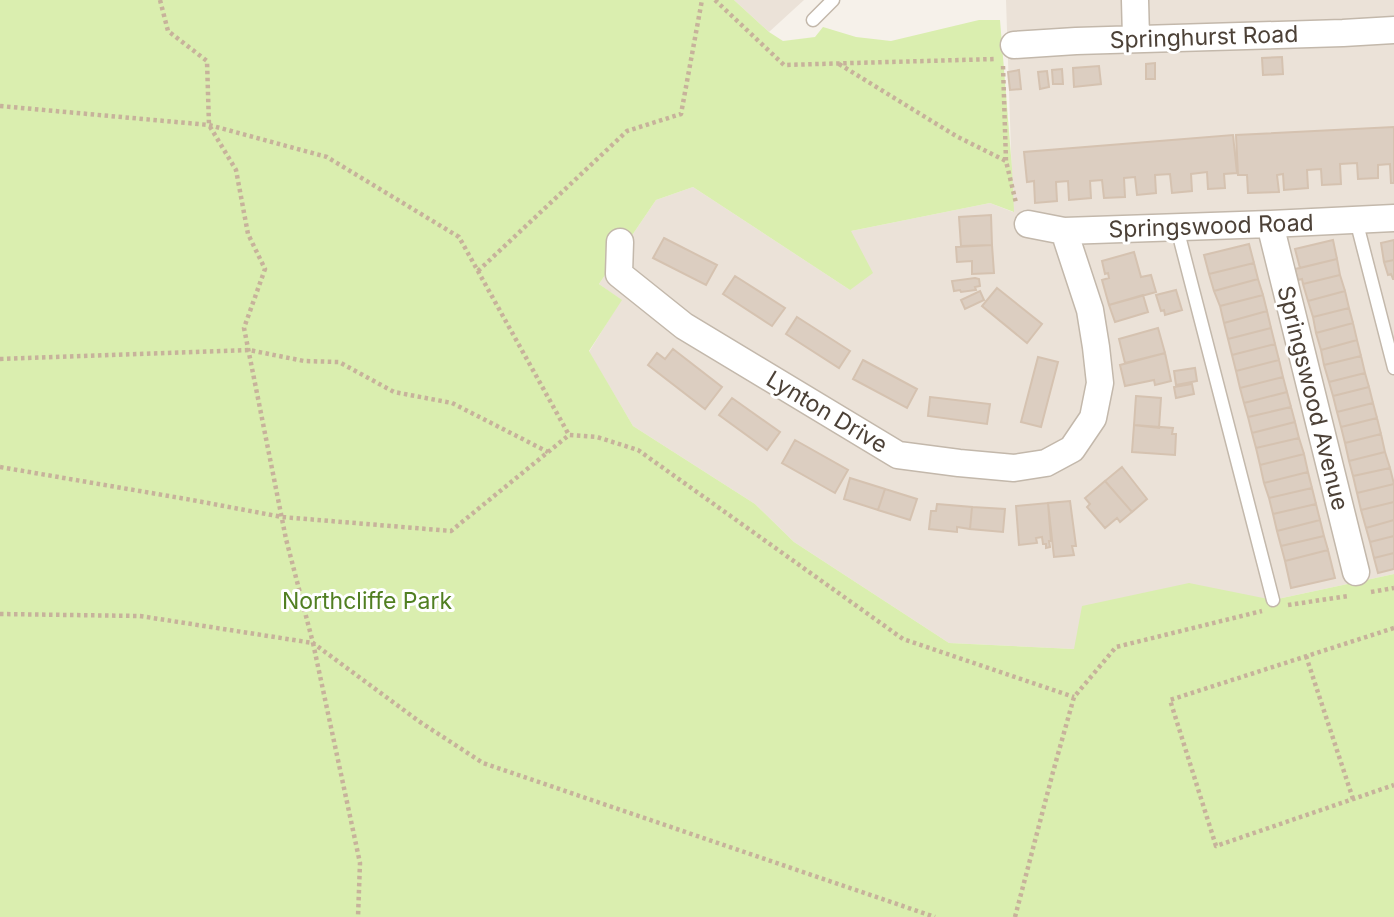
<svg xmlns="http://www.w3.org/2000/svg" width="1394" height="917" font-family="Inter,sans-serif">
  <rect width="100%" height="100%" fill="#f6f1ea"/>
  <!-- residential -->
  <path fill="#ebe2d8" d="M734 0H804L769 32Z
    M1006 0H1394V574L1273 600 1074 649 949 643 794 542 755 504 633 426 589 352 621 300 599 284 656 200 693 187 850 290 851 231 990 203 1013 212Z"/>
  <!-- green -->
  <path fill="#daeeaf" d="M0 0H734L769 32 783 41 815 37 823 27 856 37 891 41 979 20H1000L1012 168 1014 212 990 203 851 231 873 273 850 290 693 187 656 200 599 284 622 300 589 351 633 426 755 504 794 542 949 643 1074 649 1082 606 1189 583 1273 600 1394 574V917H0Z"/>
  <!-- building -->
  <path fill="#dccec1" stroke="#d5c2b0" stroke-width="2" d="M1282 57 1283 74 1263 75 1262 58Z
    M1155 63V79H1146V64Z
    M1099 66 1101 84 1074 87 1073 68Z
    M1062 69 1063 84H1053L1052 70Z
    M1019 70 1021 89 1010 90 1008 72Z
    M1047 71 1049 87 1040 89 1038 72Z
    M1394 127V183H1391L1390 164 1378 165V178L1358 179 1357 163 1340 164 1341 184 1322 185 1321 169 1307 170 1308 188 1284 190 1283 174 1277 175 1279 192 1248 193 1247 175H1238L1236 135Z
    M1233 135 1237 173 1224 174 1225 188 1208 189 1207 172 1191 174 1192 191 1172 193 1170 174 1155 175 1156 193 1137 195 1135 177 1124 178 1125 197 1104 198 1102 180 1090 181 1091 198 1069 200 1068 181 1056 182 1057 201 1035 203 1034 181 1027 182 1024 152Z
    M991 215 992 245 961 246 959 217Z
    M664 238 717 265 706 285 653 258Z
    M1333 240 1337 259 1300 268 1295 249Z
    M1394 240V260L1384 262 1381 243Z
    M1249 244 1254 263 1209 274 1204 255Z
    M992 245 994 273 972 274V261L957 262 956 247Z
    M1134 252 1141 277 1151 275 1156 292 1109 305 1102 280 1109 278 1108 273 1105 274 1102 261Z
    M1337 259 1340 275 1303 284 1302 279 1298 280 1295 269Z
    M1394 260V279H1393L1391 274 1388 275 1384 262Z
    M1254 263 1258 279 1214 291 1209 274Z
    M1340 275 1345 291 1308 301 1303 284Z
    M735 276 785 308 772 326 723 294Z
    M975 278 979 279 980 286 975 287 976 290 961 292 960 290 954 291 952 281Z
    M1258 279 1263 295 1220 306 1214 291Z
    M997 288 1042 324 1027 343 982 306Z
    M1176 290 1182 310 1165 315 1164 310 1161 311 1156 295Z
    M980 291 984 300 965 309 961 300Z
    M1345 291 1349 308 1313 317 1308 301Z
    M1143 295 1148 312 1115 322 1109 305Z
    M1263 295 1267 311 1224 323 1220 306Z
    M1349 308 1353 323 1316 333 1313 317Z
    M1267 311 1271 328 1228 339 1224 323Z
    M797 317 850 351 839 368 786 334Z
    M1353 323 1357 340 1321 350 1316 333Z
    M1158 328 1165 353 1125 363 1119 339Z
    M1271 328 1275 344 1232 355 1228 339Z
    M1357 340 1361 356 1324 365 1321 350Z
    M1275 344 1279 360 1236 371 1232 355Z
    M673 349 722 387 705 409 648 365 657 353 665 359Z
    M1165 353 1171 381 1155 385 1154 380 1125 386 1120 365Z
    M1361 356 1365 373 1329 382 1324 365Z
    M1038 357 1058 362 1041 427 1021 422Z
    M863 360 917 389 907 408 853 379Z
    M1279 360 1283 377 1240 388 1236 371Z
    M1195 368 1197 381 1176 385 1174 371Z
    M1365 373 1369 387 1333 396 1329 382Z
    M1283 377 1287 392 1244 403 1240 388Z
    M1192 384 1194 394 1176 398 1174 387Z
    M1369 387 1373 403 1337 412 1333 396Z
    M1287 392 1291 407 1248 417 1244 403Z
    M1136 396 1161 398 1159 428 1134 425Z
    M930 397 990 404 987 424 928 416Z
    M732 398 780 432 767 450 719 415Z
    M1373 403 1377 418 1341 427 1337 412Z
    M1291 407 1295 422 1252 433 1248 417Z
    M1377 418 1381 434 1345 443 1341 427Z
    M1295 422 1299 438 1256 448 1252 433Z
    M1134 425 1173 428 1172 434H1176L1175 455 1132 452Z
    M1381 434 1385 452 1349 461 1345 443Z
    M1299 438 1304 454 1260 465 1256 448Z
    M795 440 848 470 835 493 782 463Z
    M1385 452 1390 468 1353 476 1349 461Z
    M1304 454 1308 472 1264 483 1260 465Z
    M1122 467 1147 499 1132 512 1105 481Z
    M1390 468 1394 484 1357 493 1353 476Z
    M1308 472 1312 488 1269 498 1264 483Z
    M850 478 885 489 878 510 844 499Z
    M1105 481 1132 512 1120 522 1117 518 1105 528 1087 507 1090 504 1085 498Z
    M1394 484V502L1361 510 1357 493Z
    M1312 488 1316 504 1273 514 1269 498Z
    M885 489 917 499 910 520 878 510Z
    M1070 501 1076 546H1072L1074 555 1054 557 1048 503Z
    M1394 502V520L1366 528 1361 510Z
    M1048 503 1051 541H1049L1050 547 1046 548V544H1043L1042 537 1036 538 1037 543 1019 545 1016 506Z
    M937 504 972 507 970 529 957 527V532L929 529 931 511H936Z
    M1316 504 1320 520 1277 531 1273 514Z
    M972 507 1005 509 1003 532 970 529Z
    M1320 520 1324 536 1281 546 1277 531Z
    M1394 520V536L1370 542 1366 528Z
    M1324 536 1328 550 1285 561 1281 546Z
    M1394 536V553L1374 558 1370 542Z
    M1328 550 1335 578 1291 588 1285 561Z
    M1394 553V569L1378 573 1374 558Z"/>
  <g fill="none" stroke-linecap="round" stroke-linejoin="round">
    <defs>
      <path id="lane" d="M813 20 833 0
        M1356 220 1394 368
        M1177 228 1273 600"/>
      <path id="street" d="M1135 0 1136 38
        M1014 45 1076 41 1343 33 1394 30
        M1028 224 1064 231 1270 224 1394 218
        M1270 224 1356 572
        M620 242 619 274 684 326 898 455 959 463 1014 468 1046 463 1072 449 1093 418 1100 383 1096 347 1090 310 1064 231"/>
    </defs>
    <!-- lane casing -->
    <use href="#lane" stroke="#c3b8ab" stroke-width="15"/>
    <!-- street casing -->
    <use href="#street" stroke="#c3b8ab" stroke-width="29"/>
    <!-- path -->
    <path stroke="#c7b29b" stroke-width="4.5" stroke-dasharray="3.5 3.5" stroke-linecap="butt" d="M160 0 168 31 207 61 209 125 236 170 248 234 265 269 244 328 286 539 313 643 420 722 483 763 935 917
      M715 0 784 65 995 59
      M839 64 956 136 1006 161
      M1003 66 1006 161 1016 203
      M0 106 209 125 327 157 459 237 569 435
      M478 271 627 131 681 114 702 0
      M0 359 249 350 304 361 339 362 394 392 452 403 548 452
      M0 467 192 500 282 517 451 531 569 435 597 437 638 450 903 639 1074 697
      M1371 592 1394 588
      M1288 605 1348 596
      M0 614 140 616 313 643 360 863 358 917
      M1394 628 1170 700 1216 846 1394 785
      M1306 656 1353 799
      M1015 917 1053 772 1074 697 1116 647 1262 611"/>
    <!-- lane -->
    <use href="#lane" stroke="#fff" stroke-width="12"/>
    <!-- street -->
    <use href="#street" stroke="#fff" stroke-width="26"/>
  </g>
  <g text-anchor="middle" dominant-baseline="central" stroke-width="6" stroke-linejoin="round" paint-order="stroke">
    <!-- street labels -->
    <g font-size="23" fill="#4c4137" stroke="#fff">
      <text transform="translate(1204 37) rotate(-2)">Springhurst Road</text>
      <text transform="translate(1211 226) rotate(-2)">Springswood Road</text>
      <text transform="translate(1313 398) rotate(76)">Springswood Avenue</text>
      <text transform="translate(827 412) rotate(31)">Lynton Drive</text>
    </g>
    <!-- park labels -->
    <g font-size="23" fill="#517f22" stroke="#fff">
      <text x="367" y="601">Northcliffe Park</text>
    </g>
  </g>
</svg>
